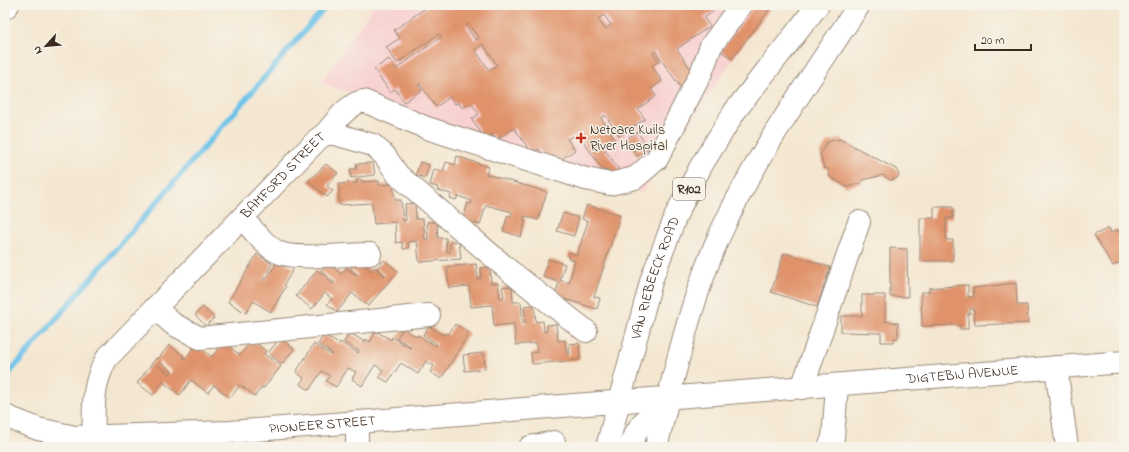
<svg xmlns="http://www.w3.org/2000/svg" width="1129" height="452" font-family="'Indie Flower',sans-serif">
  <rect width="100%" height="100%" fill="#f7f3e8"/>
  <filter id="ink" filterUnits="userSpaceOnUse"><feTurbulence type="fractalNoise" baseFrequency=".025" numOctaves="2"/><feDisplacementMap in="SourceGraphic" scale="8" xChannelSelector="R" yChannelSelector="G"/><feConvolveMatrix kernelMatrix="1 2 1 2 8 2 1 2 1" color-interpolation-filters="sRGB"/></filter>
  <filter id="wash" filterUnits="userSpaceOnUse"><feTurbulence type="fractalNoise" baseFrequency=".012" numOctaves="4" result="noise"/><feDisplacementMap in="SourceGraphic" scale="16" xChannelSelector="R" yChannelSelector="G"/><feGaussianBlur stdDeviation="0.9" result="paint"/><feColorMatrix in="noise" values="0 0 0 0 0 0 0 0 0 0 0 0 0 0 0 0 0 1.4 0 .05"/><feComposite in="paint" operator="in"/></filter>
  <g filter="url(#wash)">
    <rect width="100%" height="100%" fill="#f4e7d1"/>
    <!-- built -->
    <path fill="#f7d0cf" d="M374 5H770L642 193 321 83Z"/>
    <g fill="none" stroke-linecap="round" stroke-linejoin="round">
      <!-- stream -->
      <path stroke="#6cc2e9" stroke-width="5.5" d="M5 378 327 5"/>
    </g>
    <g id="blocks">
      <!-- building -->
      <path fill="#e0936b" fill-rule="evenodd" d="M430 5H721V6L704 18 710 26 677 49 696 77 681 88 655 51 653 53 659 61 652 66 662 81 651 89 656 96 638 109 645 119 619 136 605 115 601 118 615 139 603 147 620 171 617 173 603 170 578 134 567 139 575 150 559 161 543 155 539 149 532 153 514 128 496 140 492 134 485 139 472 119 479 114 471 103 462 108 458 102 455 104 450 97 436 107 420 84 418 85 422 90 404 102 395 89 390 92 374 69 389 59 396 69 441 37 439 34 397 63 386 47 400 38 394 30ZM604 15 611 25 605 29 598 19ZM468 24 479 38 475 40 466 26ZM483 44 497 65 489 70 475 50Z
        M755 5H773L732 59 721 51Z
        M637 132 649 148 637 156 626 139Z
        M840 139 896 169 899 175 896 179 890 180 883 175 863 180 861 183 847 187 829 176 828 169 824 168 820 154 827 142Z
        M457 156 489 167 486 174 547 192 538 220 524 216V220H526L521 237 503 231 508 215 511 216 512 212 486 205 480 225 463 219 468 203 471 204 472 201 458 196 456 200 450 198 451 194 437 190 438 187 430 185 434 169 443 172 446 162 455 165Z
        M420 162 429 165 425 178 416 175Z
        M373 163 375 175 351 178 350 169H357L356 164Z
        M326 164 338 173 327 186 333 191 327 197 308 181Z
        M357 180H362V182L379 181V185L393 184 395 200H401L403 221 406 220 405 204 415 203 416 219H423L425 239H428L427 222H437L438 238H446L447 252H450V242L459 241 461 259 419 262 417 241 408 242 409 248 403 249 402 242 396 243 395 222 374 224 372 203 339 205V184L349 183V181L351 183H357Z
        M587 205 620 215 594 297 600 298 597 309 555 296 559 282 543 277 548 259 565 264 560 280 569 283 575 261 568 258 569 252 577 255 588 221 582 219Z
        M934 207H953V218H946V240H953V261H920V218H934Z
        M563 213 579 218 574 236 557 231Z
        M1109 228 1111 233 1117 229 1118 232 1124 229V270L1119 263 1113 266 1094 235Z
        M890 248 907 249 908 297 890 296Z
        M784 253 830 267 817 307 771 292Z
        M257 254 272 264 263 279 265 281 279 259 294 268 284 285 286 286 271 312 253 301 246 313 228 302Z
        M358 260 371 271 374 267 384 276 385 275 377 268 384 260 398 271 368 306 352 293 337 312 327 304 332 299 325 293 312 309 296 296 317 270 333 284 334 282 321 271 328 263 341 274 346 268 357 276 358 275 350 269Z
        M476 264 478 279 481 278V268L490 267 491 283H498L500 298 504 297 502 287 512 286 513 302H521L523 323H526L524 306 534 305 536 322 543 321 544 332 547 331V325L556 324 558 341 565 340 567 355 570 354 569 344 579 343 580 360 532 364 531 353 537 352 536 343 516 345 514 324 494 326 492 305 471 307 469 286 449 288 447 267Z
        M1016 283 1017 305H1027L1028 323 975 325 974 309H970V314H968V329H960V325L922 326 921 292H929V288L968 285V297H974L973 288Z
        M862 295H885V321L898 323V338H894V342H881V333L841 332V316H862Z
        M203 307 214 318 206 326 195 315Z
        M455 324 469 333 441 379 430 372 434 366 426 361 418 374 401 363 388 382 379 377 383 370 375 365 362 386 352 379 356 372 348 368 336 387 326 381 330 376 322 371 309 390 300 384 304 378 296 372 314 344 331 355 333 354 318 344 324 335 339 344 340 342 358 353 359 351 344 342 350 333 365 342 366 339 370 342 376 331 391 340 392 337 410 348 411 347 397 338 403 328 417 337 418 335 436 346 437 344 423 335 429 326 443 335 444 333 448 335Z
        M280 338 294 349 282 364 268 353Z
        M252 340 266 351 264 354 281 366 264 388 262 387 255 396 240 385 230 398 214 385 208 393 191 380 180 395 163 382 153 395 137 383 156 358 158 359 169 345 184 356 183 357 185 359 196 344 212 357 224 342 240 355ZM160 362 172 371 170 374 158 365Z
        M484 353 485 369 465 371 463 355Z"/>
    </g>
  </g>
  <g filter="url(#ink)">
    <use href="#blocks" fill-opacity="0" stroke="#988878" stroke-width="1"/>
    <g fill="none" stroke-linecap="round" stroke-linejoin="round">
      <defs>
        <g id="minor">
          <path d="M5 8 8 5"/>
          <path d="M325 134C335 123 348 103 364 101L427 128 586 179 610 184 635 178 657 159 701 73 711 46 741 5"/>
          <path d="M242 218C253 229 265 247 280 253 296 260 350 254 370 254"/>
          <path d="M155 308 173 324 200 338 429 315"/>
          <path d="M1056 367 1067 447"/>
          <path d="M802 388 859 222"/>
          <path id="s1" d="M5 416 38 429 75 437 230 432 1124 362"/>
          <path id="s2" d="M94 447C94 414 90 387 107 358L318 139 325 134H335L373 145 385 156 398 175 511 272 586 331"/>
          <path d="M357 447V422"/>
          <path d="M530 447 554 442"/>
          <path d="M829 447 833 438 837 386"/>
        </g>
        <g id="major">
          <path id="s3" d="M607 447 652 278 677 213 701 166 735 111 818 5"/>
          <path d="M629 447C637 426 651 413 668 399"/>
          <path d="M656 447C674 376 691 296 722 230 759 150 811 78 859 5"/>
        </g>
      </defs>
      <!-- minor casing -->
      <use href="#minor" stroke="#988878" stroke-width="24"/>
      <!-- major casing -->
      <use href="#major" stroke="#988878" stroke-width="24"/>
      <!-- minor -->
      <use href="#minor" stroke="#fff" stroke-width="22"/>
      <!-- major -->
      <use href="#major" stroke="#fff" stroke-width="22"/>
    </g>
  </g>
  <!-- markers -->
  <path fill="#c8321e" stroke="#f7f3e8" stroke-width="1.5" d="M579 132h4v4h4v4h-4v4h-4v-4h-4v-4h4z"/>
  <g text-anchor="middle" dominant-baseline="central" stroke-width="3" stroke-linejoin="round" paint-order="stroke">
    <!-- shield labels -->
    <rect fill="#f7f3e8" stroke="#73665b" stroke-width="1" x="673" y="178" width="32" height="22" rx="3"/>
    <g font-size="13" font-weight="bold" fill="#3b2a1e">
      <text x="689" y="189">R102</text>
    </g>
    <!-- poi labels -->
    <g font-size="14" fill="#3b2a1e" stroke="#f7f3e8" text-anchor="start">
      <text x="590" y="130">Netcare Kuils<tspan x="590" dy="16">River Hospital</tspan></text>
    </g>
    <!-- street labels -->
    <g font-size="14" fill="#3b2a1e" stroke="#f7f3e8">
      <text stroke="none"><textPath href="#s2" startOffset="345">BAMFORD STREET</textPath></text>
      <text stroke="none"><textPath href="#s3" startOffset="176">VAN RIEBEECK ROAD</textPath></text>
      <text stroke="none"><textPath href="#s1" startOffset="963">DIGTEBIJ AVENUE</textPath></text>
      <text stroke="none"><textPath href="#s1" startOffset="321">PIONEER STREET</textPath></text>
    </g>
  </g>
  <!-- margin -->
  <rect width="1129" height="452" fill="none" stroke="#f7f3e8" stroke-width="20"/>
  <!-- north arrow -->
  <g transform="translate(46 46) rotate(243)" stroke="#f7f3e8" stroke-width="3" paint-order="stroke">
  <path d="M0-3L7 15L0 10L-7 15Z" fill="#3b2a1e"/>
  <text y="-6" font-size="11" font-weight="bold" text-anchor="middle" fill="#3b2a1e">N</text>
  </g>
  <!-- scale -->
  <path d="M975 44v6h56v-6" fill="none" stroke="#3b2a1e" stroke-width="2"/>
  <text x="981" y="44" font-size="12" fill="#3b2a1e" stroke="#f7f3e8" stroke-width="3" paint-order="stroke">20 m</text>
</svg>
